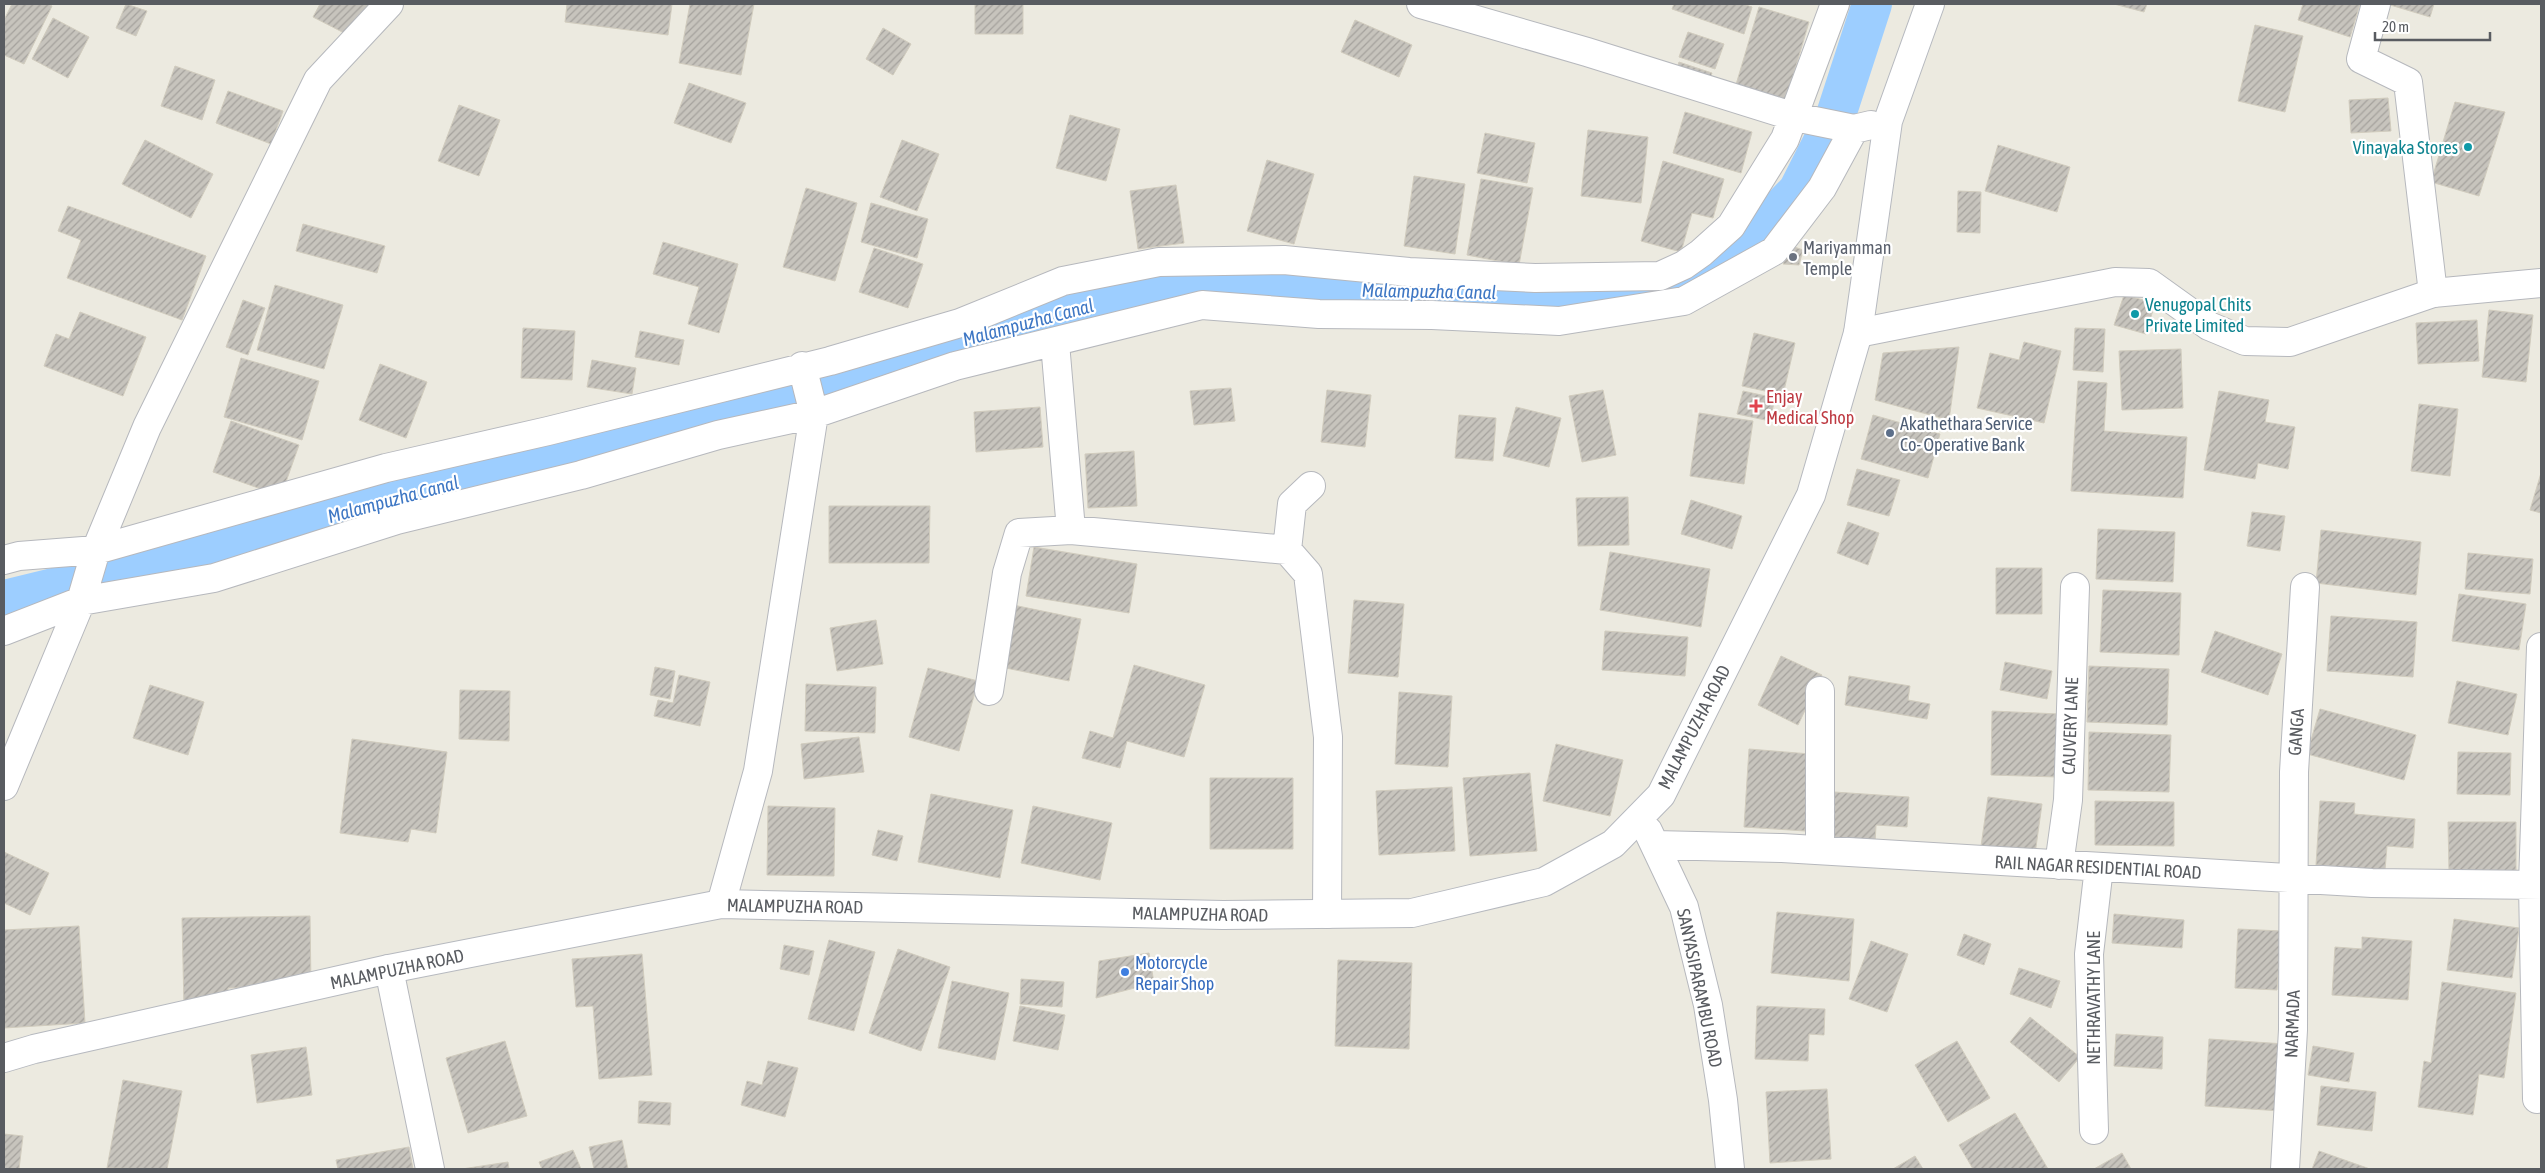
<svg xmlns="http://www.w3.org/2000/svg" width="2545" height="1173" font-family="'Asap Condensed',sans-serif">
  <defs>
    <pattern id="building-hatch" width="6" height="6" patternUnits="userSpaceOnUse" patternTransform="scale(1.25)"><rect width="6" height="6" fill="#c7c4bd"/><path d="M-1 1l2-2M0 6l6-6M5 7l2-2" fill="none" stroke="#a5a29d"/></pattern>
  </defs>
  <rect width="100%" height="100%" fill="#eceae0"/>
  <g fill="none" stroke-linecap="round" stroke-linejoin="round">
    <!-- canal -->
    <path stroke="#9dceff" stroke-width="40" d="M835 378 988 330 1114 300 1242 281 1364 291 1599 294 1684 285 1762 228 1798 191 1835 118 1872 4
      M4 600 144 566 356 507 638 436 781 394"/>
  </g>
  <!-- building -->
  <path fill="url(#building-hatch)" stroke="#d1ccbe" d="M12 4H48L52 6 24 64 4 55V20Z
    M126 4 147 11 136 36 116 28Z
    M320 4H370L352 37 313 17Z
    M567 4H672L668 35 565 22Z
    M690 4H754L741 75 679 63Z
    M975 4H1023V34H975Z
    M1674 4H1743L1752 7 1744 34 1672 9Z
    M2114 4H2147L2144 12Z
    M2303 4H2360L2350 37 2298 20Z
    M2387 4H2434L2430 17Z
    M1759 7 1809 22 1785 103 1735 88Z
    M53 18 89 37 68 78 32 59Z
    M1355 20 1412 45 1399 77 1341 52Z
    M2255 25 2303 36 2285 112 2238 101Z
    M883 28 911 44 893 75 866 59Z
    M1688 32 1724 44 1715 69 1679 57Z
    M1679 62 1712 73 1708 85 1675 74Z
    M175 66 215 80 202 120 161 106Z
    M689 83 746 103 731 143 674 123Z
    M228 91 283 111 271 144 216 123Z
    M2388 98 2391 131 2351 133 2349 100Z
    M2455 102 2505 112 2479 196 2431 182Z
    M459 105 500 120 479 176 438 161Z
    M1685 112 1752 132 1741 173 1673 153Z
    M1070 115 1120 129 1106 181 1056 168Z
    M1588 130 1648 137 1641 203 1581 196Z
    M1485 133 1535 143 1527 183 1477 173Z
    M145 140 213 174 191 218 122 184Z
    M902 140 939 154 917 211 880 197Z
    M1998 145 2070 167 2057 212 1985 191Z
    M1267 160 1314 174 1294 244 1247 231Z
    M1663 161 1724 179 1713 218 1692 213 1681 252 1641 241Z
    M1414 176 1465 184 1455 254 1404 246Z
    M1481 179 1533 188 1519 265 1467 255Z
    M1176 185 1184 243 1138 249 1130 191Z
    M806 188 857 203 835 281 783 267Z
    M1958 191 1981 192 1980 233 1957 232Z
    M871 203 928 219 917 258 861 242Z
    M68 206 206 256 182 320 67 278 81 240 58 231Z
    M303 224 385 246 377 273 296 251Z
    M663 242 738 264 719 333 688 324 699 287 653 274Z
    M1789 245 1803 250 1799 265 1783 264Z
    M874 248 923 264 908 308 859 292Z
    M275 285 343 305 324 369 257 350Z
    M2124 295 2155 303 2146 334 2114 325Z
    M243 300 265 308 248 355 226 347Z
    M2489 310 2533 315 2526 382 2482 377Z
    M80 312 146 337 123 396 44 366 56 334 69 339Z
    M2477 320 2479 361 2418 364 2416 323Z
    M523 328 575 331 572 380 521 378Z
    M2075 328 2105 329 2103 372 2073 370Z
    M640 331 684 340 679 365 635 357Z
    M1754 333 1795 343 1783 395 1742 386Z
    M2024 342 2061 351 2044 423 1977 408 1990 353 2019 360Z
    M1959 347 1949 420 1875 400 1883 353Z
    M2181 349 2183 408 2122 410 2119 351Z
    M241 358 319 381 302 440 224 417Z
    M592 360 636 368 632 394 587 387Z
    M380 364 427 382 406 438 359 420Z
    M2078 381 2107 383 2104 431 2187 437 2183 498 2071 491Z
    M1231 388 1235 421 1194 425 1190 391Z
    M1327 390 1371 395 1365 447 1321 442Z
    M1603 390 1616 455 1582 462 1569 396Z
    M1743 391 1775 398 1770 421 1737 414Z
    M2219 391 2269 400 2265 422 2295 427 2288 469 2258 463 2255 479 2204 470Z
    M2419 404 2458 409 2450 476 2411 471Z
    M1040 407 1043 447 976 452 974 412Z
    M1516 407 1561 418 1549 467 1503 456Z
    M1699 413 1753 421 1744 484 1690 476Z
    M1459 415 1496 418 1493 461 1455 458Z
    M1873 415 1940 434 1928 478 1861 459Z
    M231 421 299 445 281 496 213 472Z
    M1134 451 1137 506 1088 508 1085 454Z
    M1857 469 1900 480 1889 516 1847 505Z
    M2541 473V513L2530 510Z
    M1628 497 1629 545 1578 546 1576 498Z
    M1691 500 1742 516 1732 549 1681 534Z
    M829 506H930L929 563H829Z
    M2252 512 2285 516 2280 551 2247 546Z
    M1848 522 1879 533 1868 565 1837 553Z
    M2098 529 2175 532 2173 582 2096 579Z
    M2321 530 2421 542 2416 595 2316 583Z
    M1034 547 1137 564 1129 613 1026 596Z
    M1610 552 1710 569 1701 627 1600 610Z
    M2468 553 2533 559 2530 594 2465 589Z
    M1996 568H2042V614H1996Z
    M2103 590 2181 593 2179 655 2100 652Z
    M2459 594 2526 604 2519 650 2452 641Z
    M1354 600 1404 604 1398 677 1348 673Z
    M1013 605 1081 619 1069 681 1001 667Z
    M2331 616 2417 622 2413 677 2327 671Z
    M876 620 883 664 837 671 830 628Z
    M1605 631 1688 637 1685 676 1602 670Z
    M2215 631 2282 654 2268 695 2201 672Z
    M1781 656 1822 675 1798 725 1758 705Z
    M2005 662 2052 671 2047 699 2000 690Z
    M1134 665 1205 685 1184 757 1127 741 1120 768 1082 758 1090 731 1113 738Z
    M2089 666 2169 669 2167 725 2087 722Z
    M655 667 675 671 670 699 650 695Z
    M928 668 978 681 959 751 909 737Z
    M679 675 710 682 700 726 654 716 658 700 673 703Z
    M1849 676 1910 686 1908 700 1930 704 1927 719 1845 705Z
    M2457 681 2517 694 2508 735 2448 723Z
    M806 684 876 687 875 733 805 731Z
    M150 685 204 702 188 755 133 738Z
    M460 690 510 691 509 741 459 739Z
    M1399 692 1452 696 1448 767 1395 764Z
    M2320 709 2416 735 2404 780 2307 754Z
    M1992 711 2059 714 2057 777 1991 775Z
    M2089 732 2171 735 2169 792 2088 790Z
    M859 737 864 772 804 779 801 744Z
    M352 739 447 752 436 833 411 829 408 842 340 833Z
    M1556 744 1623 760 1610 816 1543 801Z
    M1749 749 1810 754 1805 831 1744 827Z
    M2458 752 2511 753 2510 795 2457 794Z
    M1530 773 1537 851 1470 856 1463 778Z
    M1210 778H1293V849H1210Z
    M1452 787 1455 851 1379 855 1376 791Z
    M1834 792 1909 797 1907 827 1876 825 1875 844 1831 841Z
    M931 794 1013 810 1000 878 918 862Z
    M1988 797 2042 804 2035 854 1981 846Z
    M2095 801 2174 802V846L2095 845Z
    M2320 801 2355 803 2354 814 2415 819 2413 848 2387 846 2385 870 2316 865Z
    M768 806 835 808 834 876 767 875Z
    M1033 806 1112 823 1100 880 1021 863Z
    M2448 822H2516V871L2449 872Z
    M878 830 903 836 897 861 872 855Z
    M4 852 49 873 30 915 4 903Z
    M1777 912 1854 919 1849 981 1771 973Z
    M2114 914 2184 920 2182 948 2112 943Z
    M310 916 311 987 228 988V1008H184L182 918Z
    M2454 919 2519 928 2512 978 2447 970Z
    M79 926 85 1023 4 1028V930Z
    M2238 929 2281 931 2277 990 2235 988Z
    M1964 934 1991 944 1984 965 1957 955Z
    M2362 937 2412 941 2408 1000 2332 995 2335 947 2362 949Z
    M829 940 875 952 854 1031 808 1019Z
    M1871 941 1908 954 1887 1012 1849 999Z
    M784 945 814 951 809 975 780 969Z
    M898 949 950 967 921 1051 869 1033Z
    M1149 953 1154 983 1096 998 1099 961Z
    M642 954 652 1075 599 1079 593 1006 576 1007 572 959Z
    M1338 960 1412 963 1409 1049 1335 1046Z
    M2019 968 2060 981 2051 1008 2010 994Z
    M1021 979 1064 982 1062 1007 1020 1004Z
    M952 981 1009 993 995 1060 938 1048Z
    M2442 982 2516 993 2504 1078 2479 1074 2473 1115 2418 1107 2424 1061 2431 1063Z
    M1020 1006 1065 1015 1058 1050 1013 1041Z
    M1757 1006 1825 1009 1824 1035 1809 1034 1808 1061 1755 1059Z
    M2030 1017 2080 1057 2059 1082 2010 1042Z
    M2116 1034 2163 1037 2162 1069 2114 1066Z
    M2209 1039 2285 1044 2281 1111 2205 1106Z
    M505 1041 527 1116 468 1133 446 1058Z
    M1957 1041 1990 1098 1948 1122 1915 1065Z
    M2313 1046 2354 1053 2349 1082 2308 1075Z
    M306 1047 312 1095 257 1103 251 1055Z
    M768 1061 798 1068 785 1117 741 1105 747 1081 762 1085Z
    M123 1080 182 1091 167 1169 107 1168Z
    M2321 1086 2376 1092 2372 1131 2317 1125Z
    M1827 1089 1831 1159 1770 1163 1766 1092Z
    M639 1101 671 1103 670 1125 638 1123Z
    M2015 1113 2048 1169H1973L1959 1145Z
    M4 1134 23 1136 19 1169H4Z
    M622 1140 628 1169H594L589 1147Z
    M409 1147 413 1169H338L336 1160Z
    M573 1150 581 1169H542L539 1162Z
    M2319 1151 2370 1169H2312Z
    M2122 1153 2131 1169H2094Z
    M1915 1156 1923 1169H1893Z
    M508 1162 509 1169H462Z"/>
  <g fill="none" stroke-linecap="round" stroke-linejoin="round">
    <defs>
      <path id="minor" d="M1421 4 1587 52 1795 117 1854 129 1871 125
        M2376 4 2361 59 2408 82 2433 293
        M1055 343 1071 530
        M1311 486 1292 504 1287 550 1308 574 1328 737 1327 914
        M4 560 19 556 96 550 386 468 548 431 830 361 960 323 1063 281 1159 262 1284 260 1409 272 1535 278 1660 276 1684 265 1701 253 1731 226 1785 139 1835 4
        M4 631 81 601 214 578 397 520 581 475 718 435 814 414 955 366 1202 305 1319 314 1432 315 1559 321 1684 301 1774 251 1822 188 1854 129
        M989 691 1007 573 1019 533 1071 530 1287 550
        M1820 691V850
        M4 786 81 601 96 550 147 427 318 80 389 4
        M1648 831 1684 907 1708 1005 1723 1100 1730 1169
        M1655 845 1782 848 2372 883 2541 885
        M2059 865 2068 800 2075 587
        M721 904 758 771 814 414 802 366
        M389 969 430 1169
        M2537 1099 2533 884 2541 647
        M2094 1130 2089 954 2099 867
        M2285 1169 2293 1030 2294 772 2305 587"/>
      <path id="tertiary" d="M1858 333 2115 282 2149 283 2209 326 2245 341 2290 342 2433 293 2541 283"/>
      <path id="secondary" d="M4 1058 34 1049 389 969 721 904 1223 915 1412 913 1544 882 1613 844 1661 795 1811 495 1858 333 1888 121 1930 4"/>
    </defs>
    <!-- minor casing -->
    <use href="#minor" stroke="#b6b8bd" stroke-width="30"/>
    <!-- tertiary casing -->
    <use href="#tertiary" stroke="#b6b8bd" stroke-width="30"/>
    <!-- secondary casing -->
    <use href="#secondary" stroke="#b6b9bf" stroke-width="30"/>
    <!-- minor -->
    <use href="#minor" stroke="#fff" stroke-width="28"/>
    <!-- tertiary -->
    <use href="#tertiary" stroke="#fff" stroke-width="28"/>
    <!-- secondary -->
    <use href="#secondary" stroke="#fff" stroke-width="28"/>
  </g>
  <!-- markers -->
  <g fill="#0f9aa8" stroke="#fff" stroke-width="2">
    <circle cx="2468" cy="147" r="5"/>
    <circle cx="2135" cy="314" r="5"/>
  </g>
  <circle fill="#6b7280" stroke="#fff" stroke-width="2" cx="1793" cy="257" r="5"/>
  <path fill="#e0444e" stroke="#fff" stroke-width="2" d="M1753.5 398.5h5v5h5v5h-5v5h-5v-5h-5v-5h5z"/>
  <circle fill="#5c6f8a" stroke="#fff" stroke-width="2" cx="1890" cy="433" r="5"/>
  <circle fill="#3f7fe0" stroke="#fff" stroke-width="2" cx="1125" cy="972" r="5"/>
  <g text-anchor="middle" dominant-baseline="central" stroke-width="4.5" stroke-linejoin="round" paint-order="stroke">
    <!-- culture labels -->
    <g font-size="18" fill="#0d838f" stroke="#fff" text-anchor="end">
      <text x="2458" y="147">Vinayaka Stores</text>
      <text x="2145" y="304" text-anchor="start">Venugopal Chits<tspan x="2145" dy="21">Private Limited</tspan></text>
    </g>
    <!-- worship labels -->
    <g font-size="18" fill="#5b616d" stroke="#fff" text-anchor="start">
      <text x="1803" y="247">Mariyamman<tspan x="1803" dy="21">Temple</tspan></text>
    </g>
    <!-- health labels -->
    <g font-size="18" fill="#be3a42" stroke="#fff" text-anchor="start">
      <text x="1766" y="396">Enjay<tspan x="1766" dy="21">Medical Shop</tspan></text>
    </g>
    <!-- service labels -->
    <g font-size="18" fill="#4e5e75" stroke="#fff" text-anchor="start">
      <text x="1900" y="423">Akathethara Service<tspan x="1900" dy="21">Co- Operative Bank</tspan></text>
    </g>
    <!-- street labels -->
    <g font-size="18" fill="#595c61" stroke="#fff">
      <text transform="translate(2070 726) rotate(-88)">CAUVERY LANE</text>
      <text transform="translate(1694 727) rotate(-63)">MALAMPUZHA ROAD</text>
      <text transform="translate(2296 732) rotate(-86)">GANGA</text>
      <text transform="translate(2098 867) rotate(3)">RAIL NAGAR RESIDENTIAL ROAD</text>
      <text transform="translate(795 906) rotate(1)">MALAMPUZHA ROAD</text>
      <text transform="translate(1200 914) rotate(1)">MALAMPUZHA ROAD</text>
      <text transform="translate(397 969) rotate(-12)">MALAMPUZHA ROAD</text>
      <text transform="translate(1700 988) rotate(78)">SANYASIPARAMBU ROAD</text>
      <text transform="translate(2093 998) rotate(-90)">NETHRAVATHY LANE</text>
      <text transform="translate(2292 1024) rotate(-88)">NARMADA</text>
    </g>
    <!-- shop labels -->
    <g font-size="18" fill="#366cbe" stroke="#fff" text-anchor="start">
      <text x="1135" y="962">Motorcycle<tspan x="1135" dy="21">Repair Shop</tspan></text>
    </g>
    <!-- water labels -->
    <g font-size="19" font-style="italic" fill="#3e77c4" stroke="#fff">
      <text transform="translate(1429 291) rotate(1)">Malampuzha Canal</text>
      <text transform="translate(1028 322) rotate(-15)">Malampuzha Canal</text>
      <text transform="translate(393 499) rotate(-15)">Malampuzha Canal</text>
    </g>
  </g>
  <!-- border -->
  <rect width="2545" height="1173" fill="none" stroke="#595c61" stroke-width="10"/>
  <!-- scale -->
  <path d="M2375 32v8h115v-8" fill="none" stroke="#595c61" stroke-width="2.5"/>
  <text x="2382" y="32" font-size="15" fill="#595c61" stroke="#ffffff" stroke-width="4" paint-order="stroke">20 m</text>
</svg>
